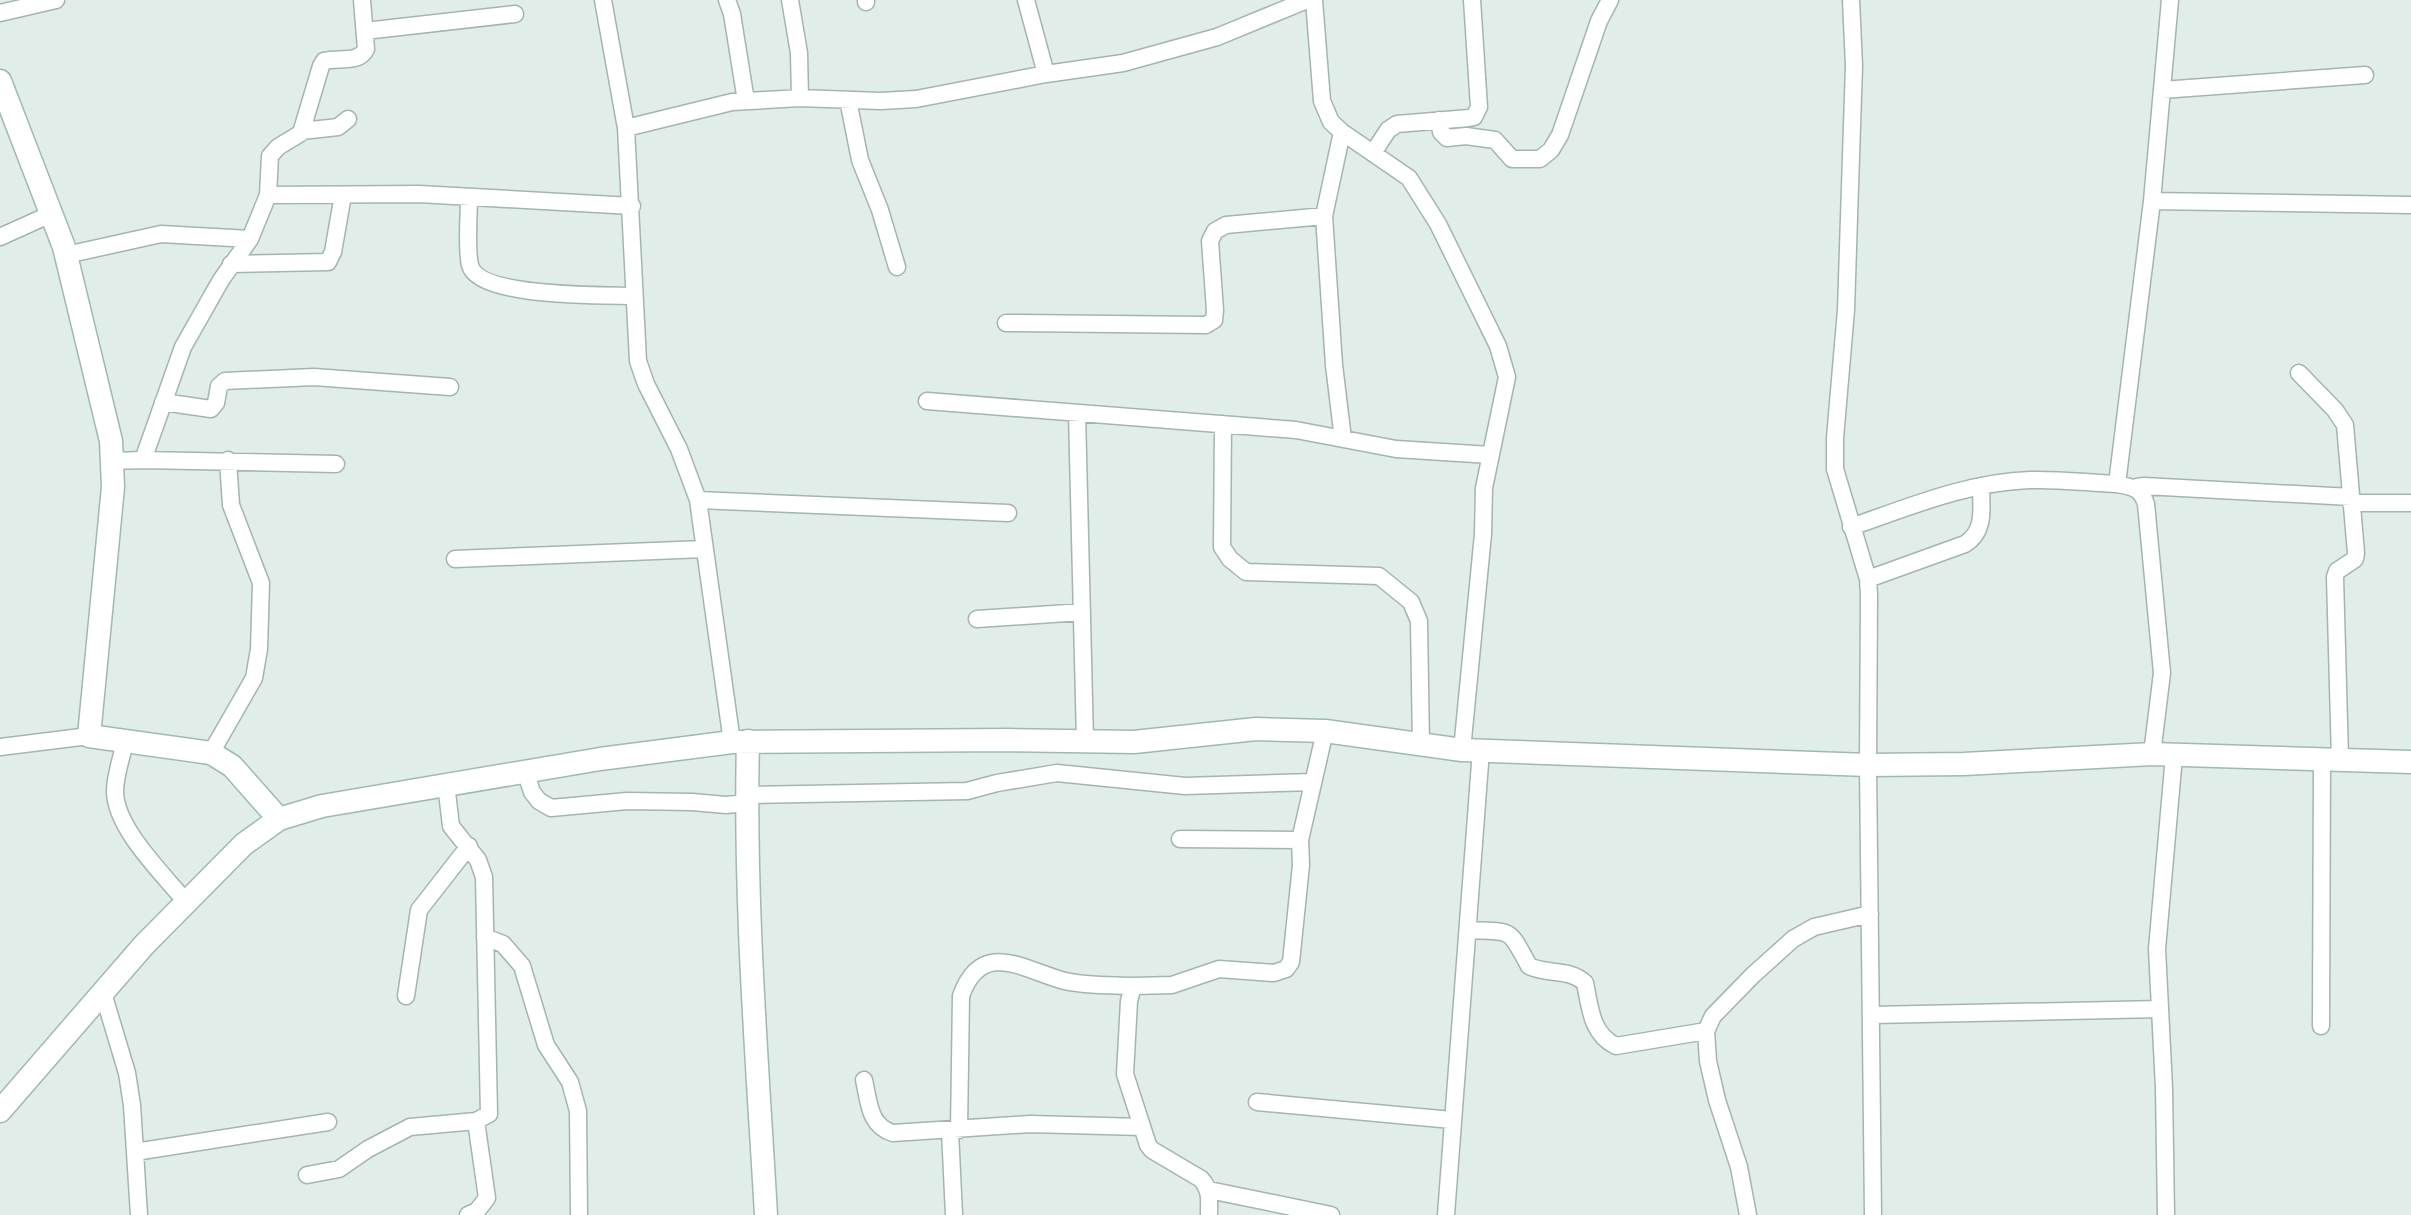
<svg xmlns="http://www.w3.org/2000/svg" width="2411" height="1215" font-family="Inter,sans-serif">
  <rect width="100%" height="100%" fill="#e1ede9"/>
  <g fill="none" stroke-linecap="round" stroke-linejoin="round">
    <defs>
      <path id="street" d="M603 0 626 128 638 361 646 384 679 449 698 500 732 742
        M727 0 732 14 746 101
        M790 0 799 53 800 98
        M866 0V2
        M1026 0 1046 74
        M1314 0 1322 101 1331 122 1342 132 1409 178 1438 224 1498 346 1507 377 1484 488 1483 534 1462 750
        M1851 0 1854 66 1851 156 1846 310 1835 438V469L1868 579 1869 594 1868 765 1873 1215
        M0 13 56 0
        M365 31 515 14
        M2162 90 2365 75
        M848 100 860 160 880 210 897 267
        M1439 120 1441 132 1447 138 1466 136 1495 140 1512 159H1540L1551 150 1560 135 1599 21 1610 0
        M626 128 732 102 800 98 880 101 916 99 1046 74 1123 63 1217 37 1307 0
        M302 131 338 127 348 119
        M1342 132 1324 216 1334 365 1343 439
        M1373 153 1388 130 1397 124 1469 118 1474 117 1479 107 1472 0
        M268 195 419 194 632 206
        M469 197C469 215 466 249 470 265 478 298 605 295 634 296
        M2152 201 2411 205
        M0 237 51 214
        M66 255 161 234 250 239
        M231 264 328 262 333 252 343 195
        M1006 323 1206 325 1214 320 1215 310 1210 241 1215 231 1226 225 1324 216
        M2299 373 2335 410 2345 425 2356 553 2355 559 2337 571 2335 577 2340 759
        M927 401 1296 430 1396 449 1490 455
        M163 402 211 409 216 403 219 386 225 381 314 377 450 387
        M1077 413 1085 741
        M1223 424 1222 547 1230 559 1246 572 1379 576 1411 602 1419 621 1421 746
        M143 460 336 464
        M112 461 143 460 183 347 221 280 250 239 268 195 270 156 278 147 301 133 321 66 324 61C338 57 359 64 366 49L362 0
        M2137 487 2144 486 2351 497
        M698 500 1008 513
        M2351 503H2411
        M1851 527C1909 507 1968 482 2030 480 2059 479 2089 483 2117 484
        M455 559 704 549
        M1868 579 1965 544C1986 531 1981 508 1981 486
        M977 619 1082 612
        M125 741C122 757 115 775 115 791 115 828 163 874 186 902
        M0 747 89 736
        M211 753 254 678 259 649 261 583 231 505 228 460
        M2152 754 2162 673 2146 504C2141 488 2133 487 2117 484L2152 201 2170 0
        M525 771 532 792 539 801 551 808 627 801 692 802 726 805 747 803
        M747 795 967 791 997 783 1057 773 1185 786 1313 782
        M1180 839 1300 840
        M1469 930C1513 932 1508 927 1529 966 1547 975 1570 968 1585 983 1590 1007 1591 1034 1616 1046L1706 1031
        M485 937 503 944 522 966 546 1045 570 1082 578 1111 579 1214
        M103 993 127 1073 132 1105 139 1215
        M406 996 419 910 469 846
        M1872 1015 2160 1009
        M2321 1026 2322 758
        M864 1080C869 1102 869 1126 893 1133L1030 1124 1142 1127
        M1257 1102 1452 1120
        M959 1130 961 996C982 937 1025 971 1065 981 1086 986 1112 985 1133 986
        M950 1131 954 1215
        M135 1152 328 1122
        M307 1175 339 1169 368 1149 410 1127 476 1121 489 1114 484 877 478 860 451 826 446 784
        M1209 1190 1331 1215
        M468 1215 477 1211 487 1198 476 1121
        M1209 1215C1209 1200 1211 1190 1201 1179L1152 1150 1148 1145 1125 1074 1129 1001 1133 986 1172 985 1219 969 1274 973 1286 969 1291 962 1301 865 1300 840 1325 731
        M1446 1215 1481 750
        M1748 1215 1739 1167 1717 1100 1708 1061 1706 1031 1713 1016 1753 975 1793 939 1814 927 1870 914
        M2166 1215 2164 1088 2157 949 2174 756"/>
      <path id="secondary" d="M0 81 64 247 111 441 113 487 89 736 211 753 232 766 279 819
        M748 741C744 899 757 1058 766 1215
        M0 1111 144 945 244 844 279 819 322 806 600 759 732 742 1008 740 1134 742 1256 729 1325 731 1462 750 1868 765 1964 764 2152 754 2411 762"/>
    </defs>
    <!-- street casing -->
    <use href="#street" stroke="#a3b5b1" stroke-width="19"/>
    <!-- secondary casing -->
    <use href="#secondary" stroke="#9eb9b4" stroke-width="25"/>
    <!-- street -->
    <use href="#street" stroke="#fff" stroke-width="16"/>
    <!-- secondary -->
    <use href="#secondary" stroke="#fff" stroke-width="22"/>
  </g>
</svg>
